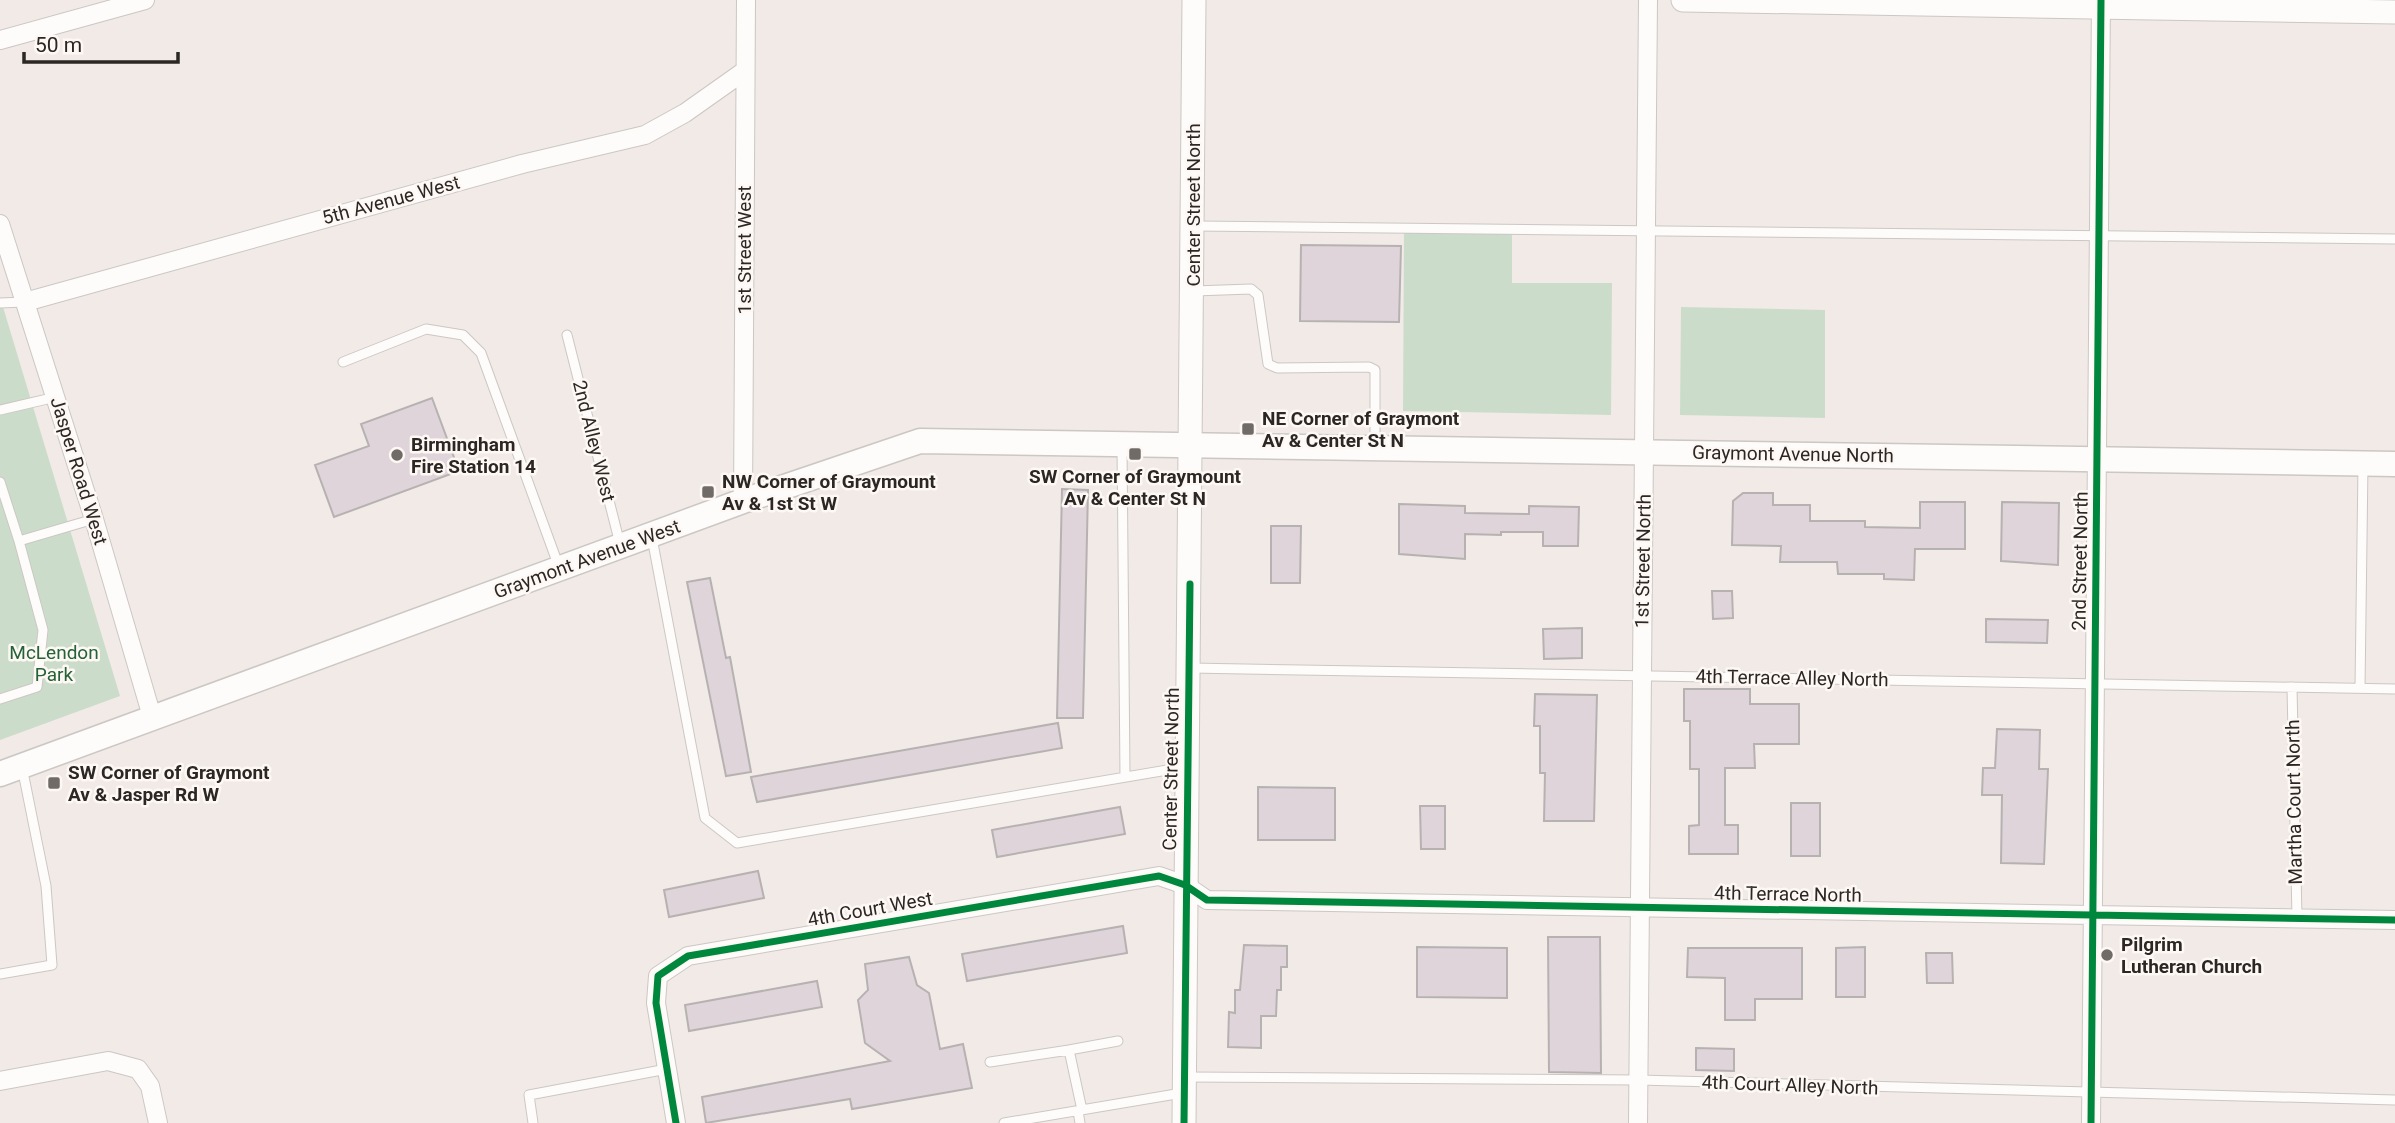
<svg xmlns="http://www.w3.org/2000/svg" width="2395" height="1123" font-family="Roboto,sans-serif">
  <rect width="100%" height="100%" fill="#f1eae6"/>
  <!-- green -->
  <path fill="#cbddca" d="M1404 232 1512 234V283H1612L1611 415 1403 411Z
    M0 297 120 696 0 740Z
    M1681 307 1825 310V418L1680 415Z"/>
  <!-- building -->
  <path fill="#ded4da" stroke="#b7b2b2" stroke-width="2" d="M1301 245 1401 246 1399 322 1300 321Z
    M432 398 459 471 334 517 315 465 369 446 361 424Z
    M1062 489 1088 490 1083 718H1057Z
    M1743 493H1773V505H1810V521H1865V527L1920 528V502H1965V549H1915L1914 580 1884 579V574H1838L1837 562H1780L1781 546 1732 545 1733 501Z
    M2002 502 2059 503 2058 565 2001 561Z
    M1399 504 1465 506V513L1529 514V506L1579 507 1578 546H1543V532H1501V535L1465 534V559L1399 554Z
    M1271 526H1301L1300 583H1271Z
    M710 578 726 658 730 657 751 772 726 776 687 582Z
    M1712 591H1732L1733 618 1713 619Z
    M1986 619 2048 620 2047 643 1986 642Z
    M1582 628V658L1544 659 1543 629Z
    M1684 689H1750V704H1799V744H1754L1755 768H1725V825H1738V854H1689V826L1699 825V769H1690V721H1684Z
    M1535 694 1597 695 1594 821H1544L1545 773H1540V726H1534Z
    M1058 723 1062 748 757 802 751 777Z
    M1997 729 2040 730 2039 769H2048L2044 864 2001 863 2002 795H1982L1983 768H1995Z
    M1258 787 1335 788V840H1258Z
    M1791 803H1820V856H1791Z
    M1420 806H1445V849H1421Z
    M1120 807 1125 834 997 857 992 830Z
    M758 871 764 898 669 917 664 890Z
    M1123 926 1127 953 967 981 962 954Z
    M1548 937H1600L1601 1073 1549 1072Z
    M1244 945 1287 946V967H1281V990H1277L1276 1016H1261V1048L1228 1047 1229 1012 1235 1013V990H1240Z
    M1417 947 1507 948V998L1417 997Z
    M1865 947V997H1836V948Z
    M1688 948H1802V999H1755V1020H1725V978L1687 977Z
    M1926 953H1952L1953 983H1927Z
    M909 957 917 985 929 993 940 1049 963 1044 972 1088 852 1109 850 1099 706 1123 702 1097 890 1061 865 1043 858 1000 868 990 865 964Z
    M817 981 822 1007 689 1031 685 1005Z
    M1696 1048 1734 1049V1071L1696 1070Z"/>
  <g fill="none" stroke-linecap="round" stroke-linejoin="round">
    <defs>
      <path id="service" d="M1194 226 2395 239
        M1194 291 1251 289 1258 295 1268 364 1277 368 1369 367 1375 370V447
        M0 303 25 302
        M567 335 620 544
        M343 362 426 329 463 335 481 353 559 567
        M0 410 56 397
        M1122 445 1125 777
        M0 482 19 541 94 519
        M652 538 705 818 737 843 1185 767
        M1190 668 2395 689
        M2292 687 2297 918
        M2360 688 2363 465
        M0 699 37 687 43 630 19 541
        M0 974 52 965 46 886 22 767
        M1069 1050 1118 1041
        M990 1062 1069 1050 1082 1110
        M1186 1077 1639 1080 2395 1100
        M1078 1111 1080 1123
        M533 1123 529 1095 667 1069
        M1004 1123 1182 1093"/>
      <path id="minor" d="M0 40 145 0
        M0 224 94 519 153 720
        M25 302 522 164 645 135 685 113 743 72
        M743 501 746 0
        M0 1081 108 1061 138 1069 150 1086 158 1123
        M676 1123 656 1003 658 976 688 956 1159 876 1185 885 1207 900 2395 920
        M1638 1123 1648 0
        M2091 1123 2101 0"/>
      <path id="tertiary" d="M1683 0 2395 12
        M1184 1123 1194 0"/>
      <path id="secondary" d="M0 774 743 501 920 441 2395 464"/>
    </defs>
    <!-- service casing -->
    <use href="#service" stroke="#ccc7c3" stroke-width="11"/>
    <!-- minor casing -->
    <use href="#minor" stroke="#ccc7c3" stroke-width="20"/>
    <!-- tertiary casing -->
    <use href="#tertiary" stroke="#ccc7c3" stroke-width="25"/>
    <!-- secondary casing -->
    <use href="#secondary" stroke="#ccc7c3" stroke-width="27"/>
    <!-- service -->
    <use href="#service" stroke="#fdfcfb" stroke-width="9"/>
    <!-- minor -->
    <use href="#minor" stroke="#fdfcfb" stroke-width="18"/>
    <!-- tertiary -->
    <use href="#tertiary" stroke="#fdfcfb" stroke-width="23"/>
    <!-- secondary -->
    <use href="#secondary" stroke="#fdfcfb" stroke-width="24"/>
    <defs>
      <path id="cycleway" d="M676 1123 656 1003 658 976 688 956 1159 876 1185 885 1207 900 2395 920
        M1184 1123 1190 584
        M2091 1123 2101 0"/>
    </defs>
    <!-- cycleway casing -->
    <use href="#cycleway" stroke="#fef8f5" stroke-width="11"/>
    <!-- cycleway -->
    <use href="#cycleway" stroke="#00873e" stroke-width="7"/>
  </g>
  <!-- markers -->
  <g fill="#716b68" stroke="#fef8f5" stroke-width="2.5">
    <rect x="1241" y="422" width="14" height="14" rx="3.5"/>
    <rect x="1128" y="447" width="14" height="14" rx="3.5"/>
    <circle cx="397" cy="455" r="7"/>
    <rect x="701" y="485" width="14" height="14" rx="3.5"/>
    <rect x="47" y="776" width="14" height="14" rx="3.5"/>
    <circle cx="2107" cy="955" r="7"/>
  </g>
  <g text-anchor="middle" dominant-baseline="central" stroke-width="5" stroke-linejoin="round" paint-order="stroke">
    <!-- street labels -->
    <g font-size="19" fill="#2c2724" stroke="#fef8f5">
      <text transform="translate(391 200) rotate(-15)">5th Avenue West</text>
      <text transform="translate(1193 205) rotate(-90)">Center Street North</text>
      <text transform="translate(744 250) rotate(-90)">1st Street West</text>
      <text transform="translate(594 441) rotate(76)">2nd Alley West</text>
      <text transform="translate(1793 454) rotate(1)">Graymont Avenue North</text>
      <text transform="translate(79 471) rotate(73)">Jasper Road West</text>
      <text transform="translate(587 559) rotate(-20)">Graymont Avenue West</text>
      <text transform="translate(1643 561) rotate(-89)">1st Street North</text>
      <text transform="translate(2080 561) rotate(-89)">2nd Street North</text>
      <text transform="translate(1792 678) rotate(1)">4th Terrace Alley North</text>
      <text transform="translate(1171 769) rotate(-89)">Center Street North</text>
      <text transform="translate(2294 802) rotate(-91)">Martha Court North</text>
      <text transform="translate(1788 894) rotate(1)">4th Terrace North</text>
      <text transform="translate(870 909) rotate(-10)">4th Court West</text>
      <text transform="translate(1790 1085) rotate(2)">4th Court Alley North</text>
    </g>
    <!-- poi labels -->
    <g font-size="19" font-weight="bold" fill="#2c2724" stroke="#fef8f5" text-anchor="start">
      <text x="1262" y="418">NE Corner of Graymont<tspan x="1262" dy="22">Av &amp; Center St N</tspan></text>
      <text x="411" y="444">Birmingham<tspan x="411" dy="22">Fire Station 14</tspan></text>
      <text x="1135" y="476" text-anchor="middle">SW Corner of Graymount<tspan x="1135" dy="22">Av &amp; Center St N</tspan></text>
      <text x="722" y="481">NW Corner of Graymount<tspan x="722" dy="22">Av &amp; 1st St W</tspan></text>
      <text x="68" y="772">SW Corner of Graymont<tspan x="68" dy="22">Av &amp; Jasper Rd W</tspan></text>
      <text x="2121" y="944">Pilgrim<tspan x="2121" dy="22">Lutheran Church</tspan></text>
    </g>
    <!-- park labels -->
    <g font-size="19" fill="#246237" stroke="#fef8f5">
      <text x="54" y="652">McLendon<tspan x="54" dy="22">Park</tspan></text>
    </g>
  </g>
  <!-- scale -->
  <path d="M24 52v10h154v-10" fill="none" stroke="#2c2724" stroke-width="3.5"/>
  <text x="35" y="52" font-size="21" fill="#2c2724" stroke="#fef8f5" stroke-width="5" paint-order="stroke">50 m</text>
</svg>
